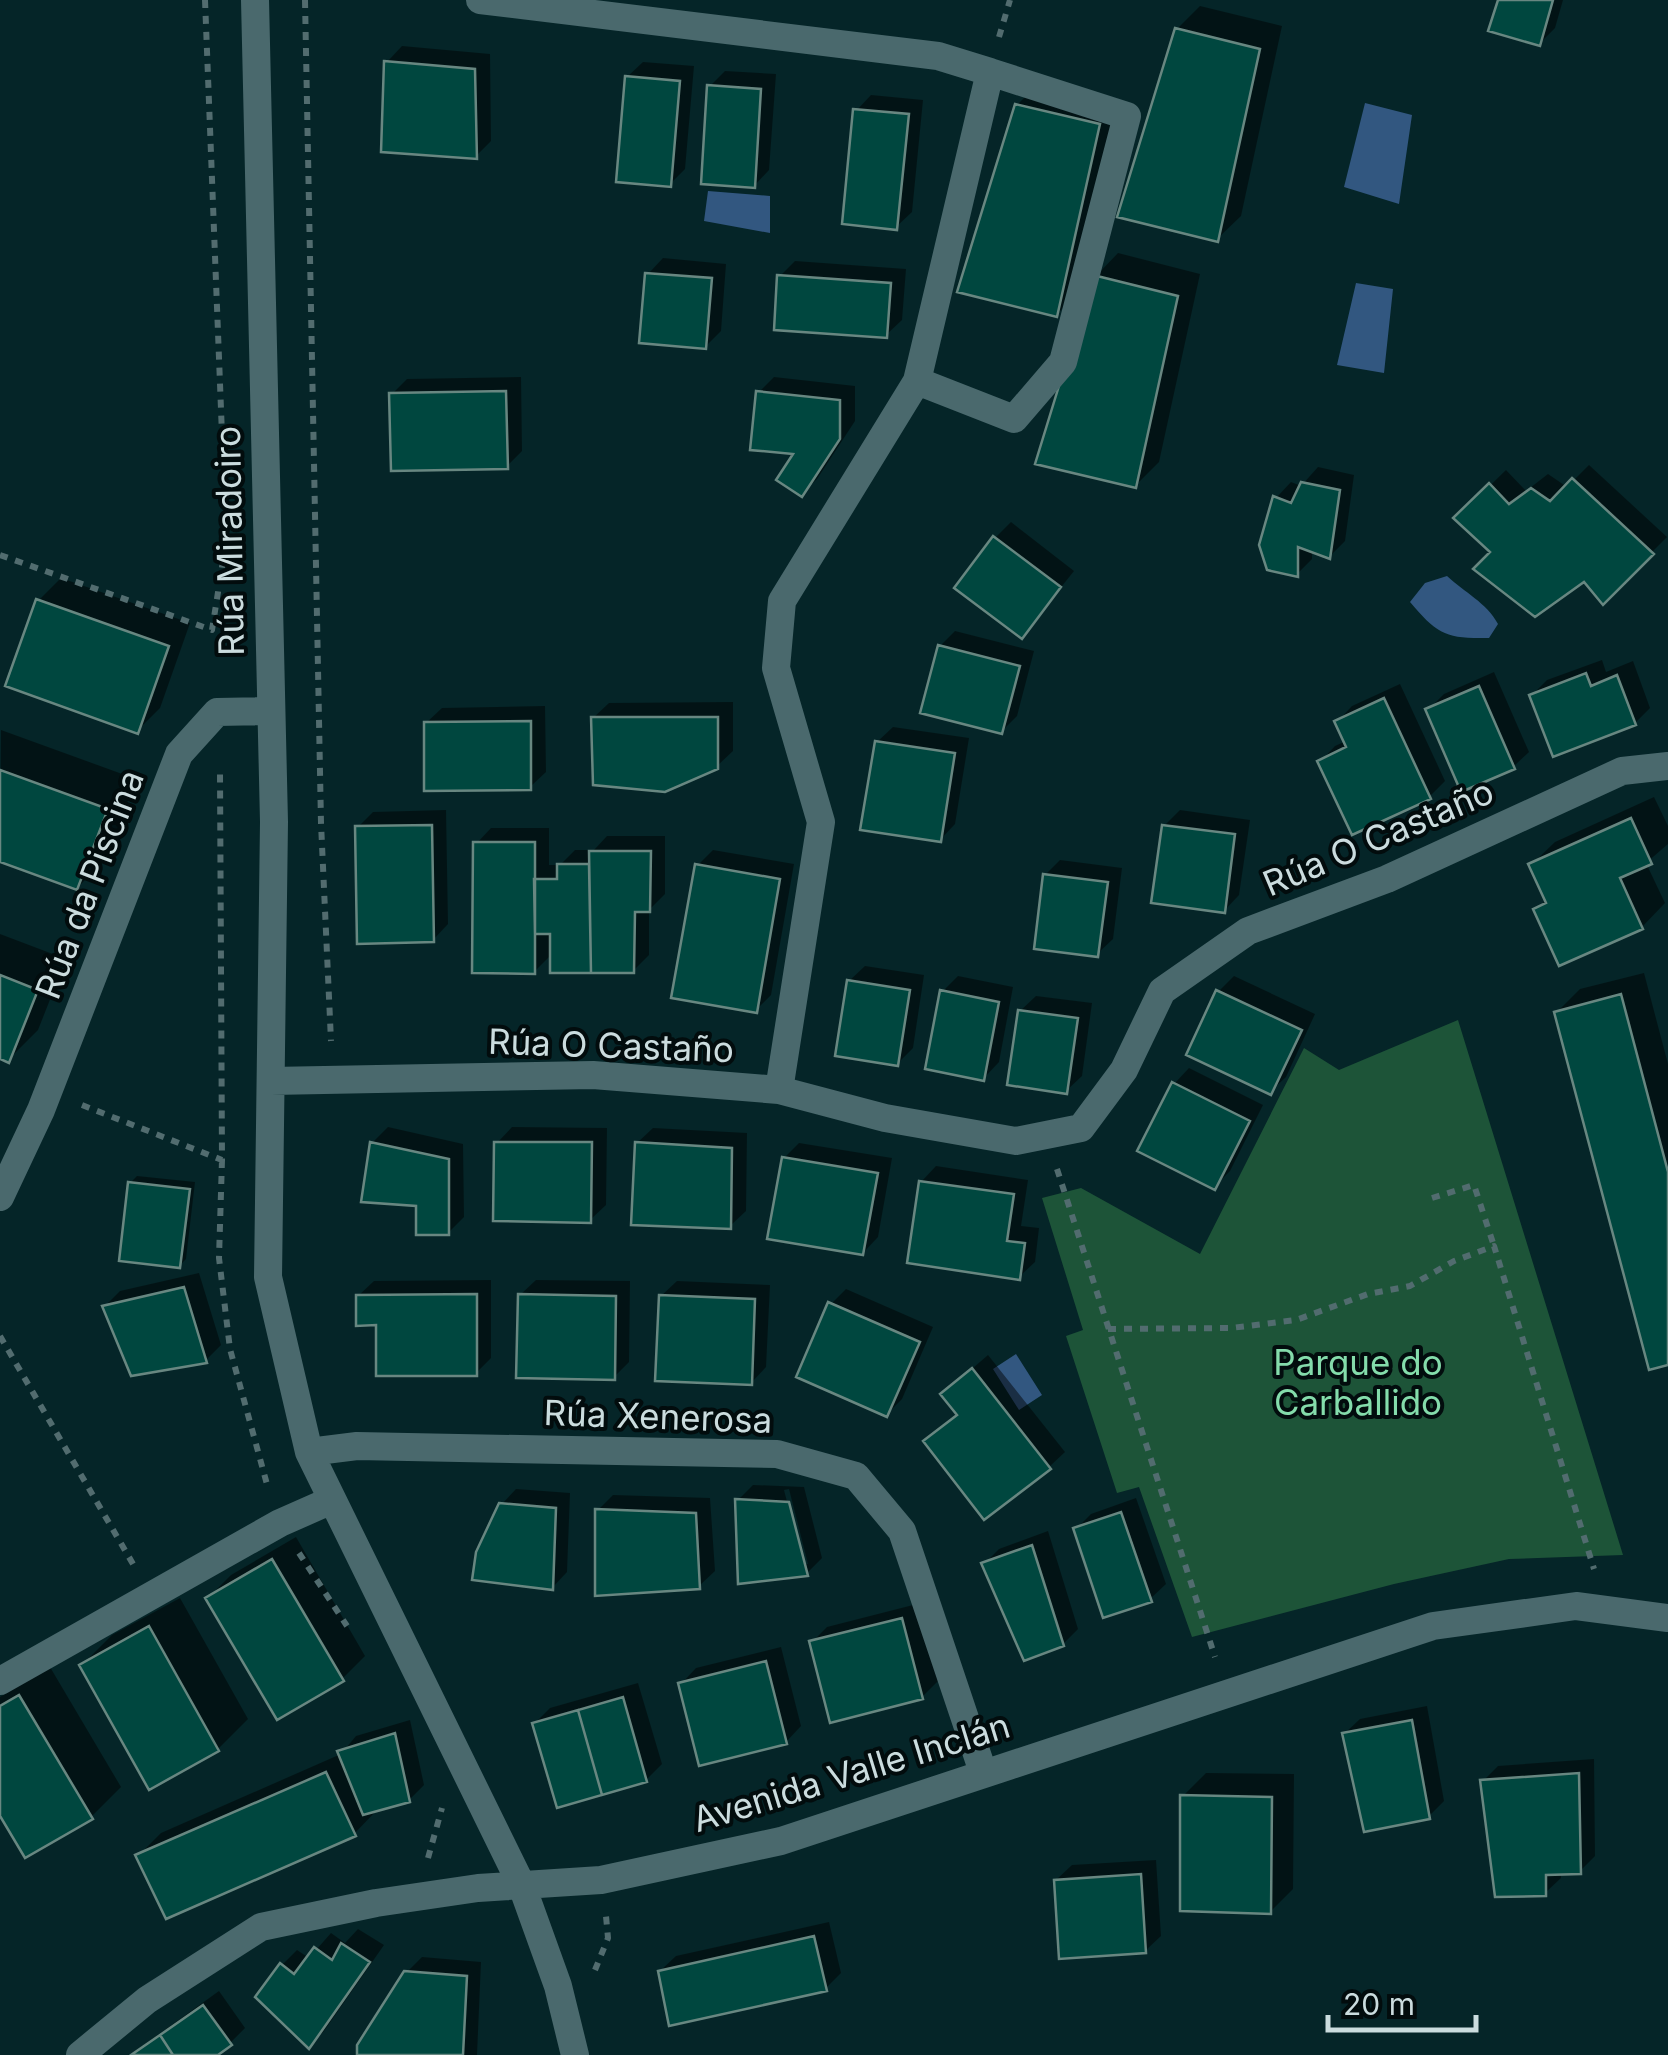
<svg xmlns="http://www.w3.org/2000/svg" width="1668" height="2055" font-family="Inter,sans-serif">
  <rect width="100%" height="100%" fill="#052528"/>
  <!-- green -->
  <path fill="#1d5438" d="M1458 1020 1623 1555 1509 1559 1394 1584 1192 1637 1139 1487 1117 1493 1066 1336 1083 1330 1042 1198 1081 1188 1200 1254 1304 1048 1339 1070Z"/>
  <!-- water -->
  <path fill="#325780" d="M1365 103 1412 115 1399 204 1344 187Z
    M708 191 770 196V233L704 221Z
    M1356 283 1393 289 1384 373 1337 365Z
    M1447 576C1465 593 1486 602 1498 624L1489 638C1446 639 1437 634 1410 602L1425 583Z
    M1016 1354 1042 1395 1019 1410 993 1369Z"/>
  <!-- shadow -->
  <path fill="#0007" fill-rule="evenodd" d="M1501 0H1563L1555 28 1540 43Z
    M1200 6 1282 26 1241 216 1217 239 1177 29Z
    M402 46 490 54 491 141 476 156 387 62Z
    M643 62 694 66 685 169 670 184 627 77Z
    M725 71 776 74 769 170 754 186 710 86Z
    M1040 82 1121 101 1080 291 1057 314 1017 105Z
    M871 95 923 100 912 212 896 227 856 111Z
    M1118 253 1200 274 1159 462 1136 485 1095 277Z
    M663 258 726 264 721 331 705 347 648 274Z
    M795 261 906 269 902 320 886 335 780 276Z
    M521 377 522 451 507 466 392 394 407 379Z
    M774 377 855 386V421L817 479 801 494 797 452 758 393Z
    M1589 465 1667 537 1603 601 1585 578 1494 551 1457 518 1506 470 1526 491 1548 474 1567 487Z
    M1318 467 1354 475 1345 541 1330 556 1312 549V559L1297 574 1276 498 1291 482 1301 486Z
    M1011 522 1074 571 1022 636 995 538Z
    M61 578 190 623 160 708 137 731 38 601Z
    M955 631 1034 651 1017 716 1001 732 940 646Z
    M1602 660 1606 672 1633 661 1650 708 1635 723 1532 695 1547 680Z
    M1494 672 1529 752 1513 767 1428 710 1444 694Z
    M1400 684 1445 781 1430 796 1320 762 1335 746 1346 741 1337 722 1352 706Z
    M733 702V751L717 766 593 718 609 703Z
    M545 706 546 772 530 787 426 723 442 708Z
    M893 727 969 738 955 824 940 840 877 742Z
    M1 730 136 779 107 858 77 888 0 860Z
    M1654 797 1668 826V844L1646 863 1665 903 1642 927 1536 910 1547 899 1531 865 1555 842Z
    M446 810 448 924 433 940 358 827 373 812Z
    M1180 810 1250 820 1239 895 1224 911 1164 826Z
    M491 828H549V865H560L575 850H594L607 836H665V894L649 910V955L633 971H552V954L534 972 476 844Z
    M713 850 794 864 771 995 756 1010 697 866Z
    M1060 860 1122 868 1113 939 1097 954 1045 875Z
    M0 934 66 959 38 1030 8 1060 0 1057Z
    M865 966 924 975 913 1048 898 1063 849 981Z
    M1644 973 1668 1064V1362L1557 1012 1580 989Z
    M958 976 1013 987 999 1062 984 1078 942 992Z
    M1234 976 1315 1014 1286 1077 1270 1092 1218 992Z
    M1036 996 1092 1003 1082 1076 1066 1091 1020 1011Z
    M1189 1068 1263 1105 1230 1171 1215 1186 1174 1084Z
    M388 1127 463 1144 464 1217 448 1233 419 1203 372 1143Z
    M512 1127 607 1128 606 1205 590 1220 497 1143Z
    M653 1128 747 1133 746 1211 730 1226 637 1143Z
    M799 1143 892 1158 878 1237 863 1253 784 1158Z
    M936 1166 1028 1180 1021 1226 1039 1228 1035 1262 1019 1277 921 1182Z
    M137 1176 195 1182 186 1259 179 1266 130 1183Z
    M199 1273 221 1345 206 1360 105 1306 120 1291Z
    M491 1280V1358L476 1373 378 1323 358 1296 374 1281Z
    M536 1280 630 1281 629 1362 614 1377 520 1295Z
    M677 1281 770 1285 766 1367 751 1383 661 1296Z
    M846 1289 933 1327 902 1399 887 1414 831 1304Z
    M988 1355 1065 1452 1049 1467 927 1442 959 1413 943 1394Z
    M753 1485 804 1487 822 1558 807 1573 738 1500ZM789 1489 808 1564H803L784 1490Z
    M516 1489 570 1493 567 1572 552 1588 501 1505Z
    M613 1495 710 1498 715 1571 699 1586 598 1510Z
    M1136 1498 1166 1584 1150 1599 1076 1529 1091 1514Z
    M1048 1531 1078 1629 1063 1644 984 1564 999 1549Z
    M296 1537 365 1656 342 1679 208 1598 231 1575Z
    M180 1598 248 1719 218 1749 82 1665 112 1635Z
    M917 1604 938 1681 922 1697 812 1642 827 1627Z
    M781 1647 801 1726 786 1742 681 1684 696 1668Z
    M50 1667 121 1787 91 1817 0 1811V1697Z
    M638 1683 662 1764 646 1780 535 1723 550 1708Z
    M1427 1706 1444 1801 1429 1816 1344 1734 1360 1719Z
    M410 1720 424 1785 409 1800 377 1810 354 1834 138 1856 161 1833 341 1754 356 1736Z
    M1594 1759 1595 1856 1580 1871 1561 1872V1878L1545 1893 1483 1781 1498 1766Z
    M1206 1773 1294 1774 1293 1889 1270 1912 1183 1796Z
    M1156 1860 1161 1936 1145 1951 1056 1880 1072 1865Z
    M829 1922 841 1973 825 1989 660 1971 676 1956Z
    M358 1929 384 1945 324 2031 309 2046 282 1965 297 1950 309 1958 331 1933 345 1943Z
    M422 1957 481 1962 477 2055H360L406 1973Z
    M219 1991 245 2028 230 2043 213 2055H130Z"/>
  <!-- building -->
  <path fill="#00473f" stroke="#688781" stroke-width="2.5" d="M1498 0H1553L1540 46 1488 31Z
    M1175 28 1260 49 1218 242 1117 217Z
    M384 61 475 69 477 159 381 152Z
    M625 76 680 81 671 187 616 182Z
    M707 85 761 89 755 188 701 184Z
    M1015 104 1100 124 1057 317 957 292Z
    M853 109 909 114 897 230 842 224Z
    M645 273 712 278 706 349 639 343Z
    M777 275 891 283 887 338 774 330Z
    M1093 275 1178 296 1136 488 1035 464Z
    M506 391 508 469 391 471 389 393Z
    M756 391 840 400V439L802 497 776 480 793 454 750 450Z
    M1572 478 1654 554 1603 605 1584 582 1535 617 1473 569 1490 552 1453 518 1489 483 1509 504 1531 488 1550 501Z
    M1301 482 1340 490 1330 559 1298 547V577L1267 570 1259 545 1273 496 1291 503Z
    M993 536 1061 587 1022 639 954 588Z
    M36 599 169 646 138 734 5 686Z
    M938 645 1020 666 1002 734 920 713Z
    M1586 673 1591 686 1617 675 1636 725 1553 757 1529 695Z
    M1479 686 1515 769 1461 792 1425 709Z
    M1384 698 1431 799 1352 835 1317 761 1346 747 1334 721Z
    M591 717H718V769L665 792 593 785Z
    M531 721V790L424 791V722Z
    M875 741 955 753 941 842 860 830Z
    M0 770 108 809 77 890 0 862Z
    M1631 818 1652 864 1620 878 1643 929 1559 966 1533 909 1546 903 1528 864Z
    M432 825 434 942 357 944 355 826Z
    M1162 825 1235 834 1225 913 1151 903Z
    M473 842H535V974L472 973Z
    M589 851H651L650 912H635L634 973H591Z
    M557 864H589L591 973H550V934H535L534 879H557Z
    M695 864 780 879 757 1013 671 998Z
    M1043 874 1108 882 1098 957 1034 949Z
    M0 975 38 990 9 1063 0 1059Z
    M847 980 910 990 898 1066 835 1056Z
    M940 990 999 1002 984 1081 925 1069Z
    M1216 990 1302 1030 1271 1095 1186 1055Z
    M1621 994 1668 1172V1365L1649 1370 1554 1012Z
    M1018 1010 1078 1018 1067 1094 1007 1085Z
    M1172 1082 1250 1121 1215 1190 1137 1151Z
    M370 1142 449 1159V1235H416V1206L361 1202Z
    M494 1142H592L591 1223 493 1221Z
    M635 1142 732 1148 731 1229 631 1225Z
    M782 1157 878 1173 863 1255 767 1239Z
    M919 1181 1014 1194 1007 1241 1025 1243 1020 1280 907 1263Z
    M128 1182 190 1189 180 1268 119 1261Z
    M184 1287 207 1363 131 1376 102 1306Z
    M477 1294V1376H376V1325L356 1326V1295Z
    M518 1294 616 1296 615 1380 516 1378Z
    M659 1295 755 1299 752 1385 655 1381Z
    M828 1302 920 1342 887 1417 796 1377Z
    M972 1368 1051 1469 984 1520 923 1441 957 1415 940 1394Z
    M735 1499 789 1502 808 1576 738 1584Z
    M499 1503 556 1508 553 1590 472 1580 476 1552Z
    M595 1509 696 1513 700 1589 595 1596Z
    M1121 1512 1152 1602 1103 1618 1073 1528Z
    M1032 1545 1064 1646 1024 1661 981 1563Z
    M272 1559 344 1681 277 1720 205 1598Z
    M902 1618 923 1699 830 1723 809 1641Z
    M149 1626 219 1751 149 1790 79 1665Z
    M766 1661 787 1744 699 1766 678 1683Z
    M19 1695 93 1819 25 1858 0 1816V1706Z
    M623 1697 647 1782 602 1795 578 1710Z
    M578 1710 602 1795 557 1808 532 1723Z
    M1412 1720 1430 1819 1364 1832 1342 1733Z
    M395 1733 410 1802 363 1815 337 1751Z
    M326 1772 356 1836 166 1919 135 1855Z
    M1579 1773 1581 1874 1546 1875V1896L1495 1897 1480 1780Z
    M1180 1795 1272 1797 1271 1914 1180 1911Z
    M1141 1874 1146 1953 1059 1959 1054 1880Z
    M814 1936 827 1991 669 2026 658 1971Z
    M341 1943 370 1962 309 2049 255 1997 280 1963 294 1974 314 1947 332 1960Z
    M404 1971 467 1976 463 2055H357V2045Z
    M203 2005 232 2045 218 2055H173L160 2035Z
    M160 2035 173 2055H131Z"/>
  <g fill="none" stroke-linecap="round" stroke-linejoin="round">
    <!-- path -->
    <path stroke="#526c6f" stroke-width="6" stroke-dasharray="8 8" stroke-linecap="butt" d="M205 0 222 435
      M305 0 321 823 331 1041
      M999 37 1010 0
      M0 555 212 630 225 548
      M82 1105 222 1160 220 772
      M222 1160 219 1258 230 1349 268 1488
      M1057 1169 1215 1657
      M1432 1198 1474 1185 1494 1246
      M1108 1329 1231 1328 1296 1320 1368 1294 1410 1286 1454 1261 1494 1246 1594 1569
      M0 1336 133 1564
      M299 1553 347 1626
      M428 1858 442 1808
      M595 1970 608 1938 606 1916"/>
    <!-- minor -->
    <path stroke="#4a696d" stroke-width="28" d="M255 0 274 822 268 1277 309 1452 522 1886 558 1986 575 2055
      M480 0 938 56 990 72 917 381 782 601 776 668 821 822 779 1090
      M917 381 1014 419 1063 362 1127 116 990 72
      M271 1081 593 1075 779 1090 885 1118 1016 1141 1081 1128 1124 1070 1162 991 1248 931 1387 879 1622 771 1668 766
      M0 1197 41 1110 179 754 217 712 270 711
      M309 1452 357 1446 777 1454 856 1476 902 1531 983 1772
      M0 1681 280 1523 332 1500
      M80 2055 147 2000 261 1927 376 1903 478 1888 601 1880 781 1841 1433 1626 1576 1606 1668 1618"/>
  </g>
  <g text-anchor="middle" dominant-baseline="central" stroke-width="8" stroke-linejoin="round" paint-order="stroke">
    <!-- street labels -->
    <g font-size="35" fill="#cbdcde" stroke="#020c0d">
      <text transform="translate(229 541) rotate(-91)">Rúa Miradoiro</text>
      <text transform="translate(1378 837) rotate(-23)">Rúa O Castaño</text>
      <text transform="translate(89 884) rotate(-69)">Rúa da Piscina</text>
      <text transform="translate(611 1045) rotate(2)">Rúa O Castaño</text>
      <text transform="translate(658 1416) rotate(2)">Rúa Xenerosa</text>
      <text transform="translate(851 1772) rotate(-17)">Avenida Valle Inclán</text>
    </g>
    <!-- park labels -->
    <g font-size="35" fill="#84dcab" stroke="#020c0d">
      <text x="1358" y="1362">Parque do<tspan x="1358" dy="40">Carballido</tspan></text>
    </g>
  </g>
  <!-- scale -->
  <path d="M1328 2015v15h148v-15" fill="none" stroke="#cbdcde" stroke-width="5"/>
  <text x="1343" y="2015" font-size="30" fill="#cbdcde" stroke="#020c0d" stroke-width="8" paint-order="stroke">20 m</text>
</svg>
